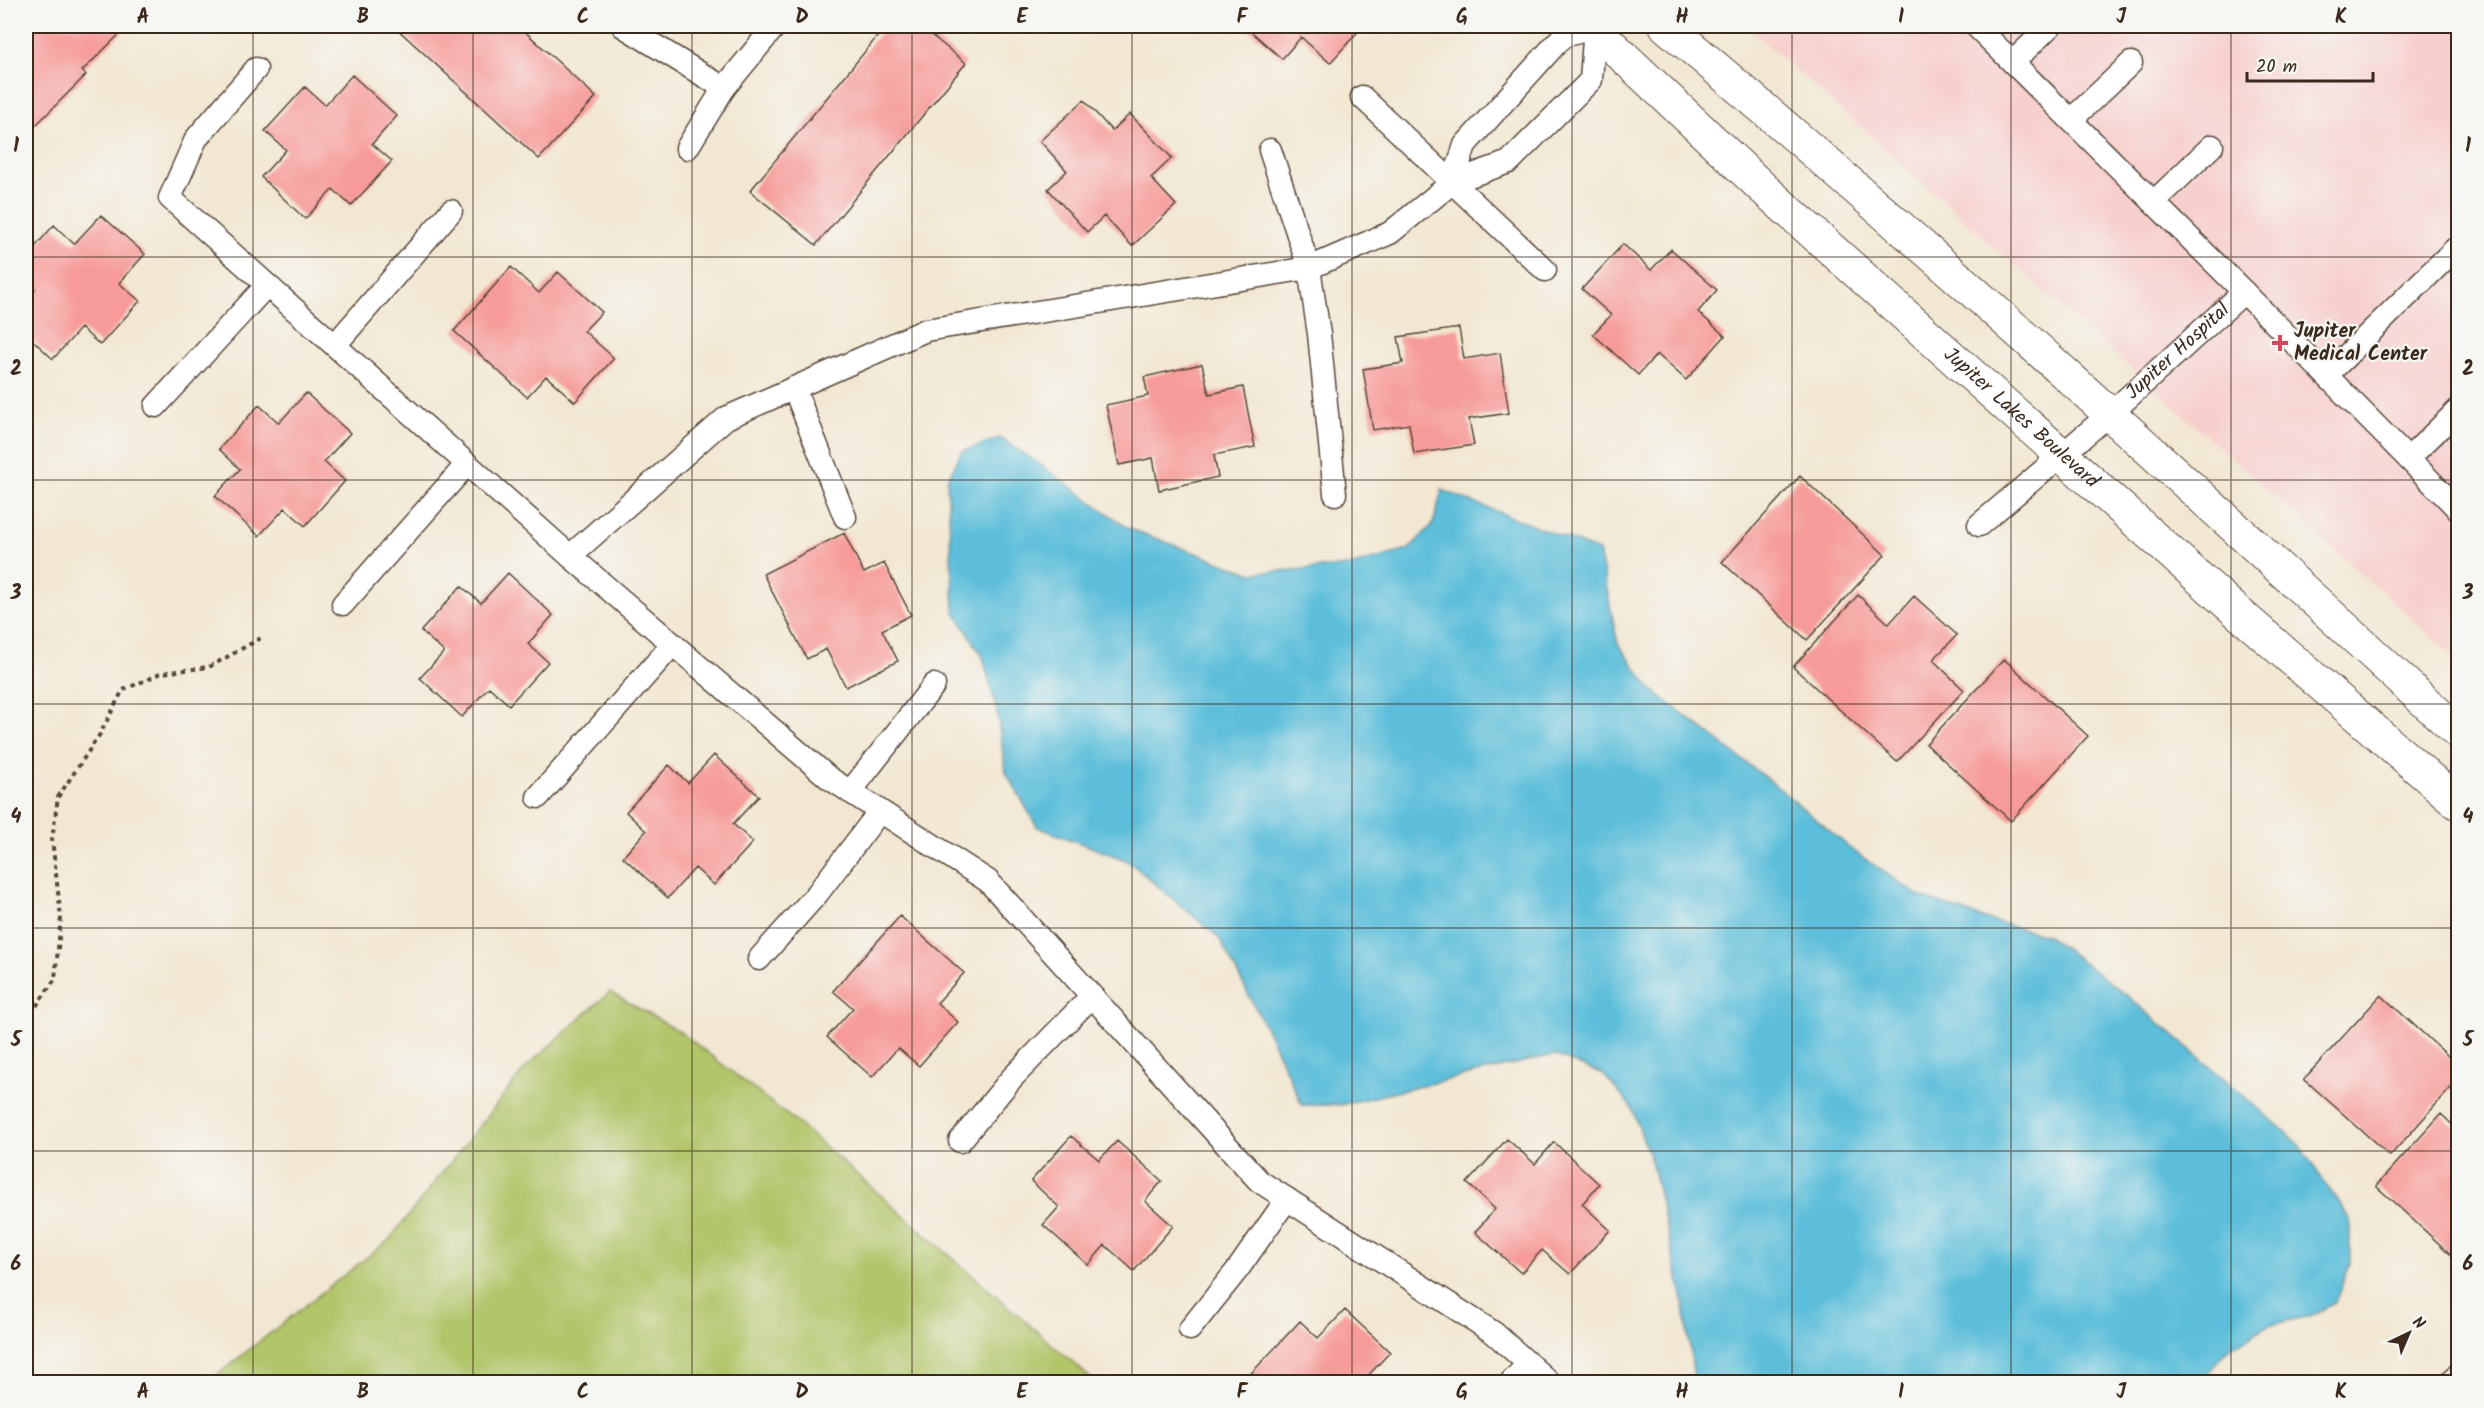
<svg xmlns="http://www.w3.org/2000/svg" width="2484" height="1408" font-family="Kalam,sans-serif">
  <rect width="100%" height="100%" fill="#f6f6f2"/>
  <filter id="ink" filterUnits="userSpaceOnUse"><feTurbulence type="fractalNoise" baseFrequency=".0167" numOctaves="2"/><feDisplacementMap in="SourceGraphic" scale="12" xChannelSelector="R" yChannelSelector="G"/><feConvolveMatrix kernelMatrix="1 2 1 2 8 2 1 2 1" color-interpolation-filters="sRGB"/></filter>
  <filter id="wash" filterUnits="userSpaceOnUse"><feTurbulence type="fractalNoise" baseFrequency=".008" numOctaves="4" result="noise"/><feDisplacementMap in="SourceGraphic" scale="24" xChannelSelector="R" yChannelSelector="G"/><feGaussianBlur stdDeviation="1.35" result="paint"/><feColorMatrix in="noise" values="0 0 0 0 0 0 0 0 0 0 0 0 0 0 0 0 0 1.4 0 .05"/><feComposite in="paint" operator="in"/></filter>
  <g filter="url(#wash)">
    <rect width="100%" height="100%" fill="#f2e7d2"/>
    <!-- built -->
    <path fill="#f7d0ce" d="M1746 26H2458V660Z"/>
    <!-- green -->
    <path fill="#b1c569" stroke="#767844" stroke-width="1.5" d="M610 992 682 1033 800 1125 1095 1382H208L389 1240 527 1066Z"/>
    <!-- water -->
    <path fill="#5bbeda" stroke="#4b747c" stroke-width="1.5" d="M1000 438 1034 460 1128 528 1250 573 1349 566 1408 550 1433 524 1442 490 1599 551 1618 644 1652 690 1775 785 1854 851 1919 896 1988 920 2047 935 2129 997 2296 1141 2350 1219V1263L2335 1303 2310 1316 2269 1325 2226 1351 2200 1382H1693L1694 1378 1683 1300 1652 1164 1632 1108 1603 1074 1554 1055 1340 1105H1302L1270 1036 1219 938 1128 861 1037 827 1006 772 996 707 983 657 954 611 947 480 962 451Z"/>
    <g id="blocks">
      <!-- building -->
      <path fill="#f69b99" d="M26 26H128L82 71 86 75 26 135Z
        M394 26H519L596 97 539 159Z
        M886 26H920L966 63 816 245 750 191Z
        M1245 26H1363L1330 63 1301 37 1282 59Z
        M352 75 397 116 372 144 392 161 351 206 333 189 305 219 261 177 286 150 265 131 305 87 325 105Z
        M1084 100 1112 131 1130 114 1172 158 1151 178 1176 205 1132 246 1104 216 1087 232 1048 189 1067 171 1040 141Z
        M101 215 145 254 119 283 140 301 100 345 81 328 53 359 26 334V300L35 289 26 281V257L54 225 74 244Z
        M1623 244 1651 270 1671 249 1717 290 1698 312 1725 336 1686 380 1657 354 1638 375 1593 334 1611 315 1582 289Z
        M511 267 539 293 558 272 602 312 584 331 614 358 575 402 546 376 527 397 454 331Z
        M1459 328 1464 359 1500 353 1509 413 1469 419 1474 445 1414 454 1409 424 1373 430 1363 369 1403 363 1398 337Z
        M1202 364 1209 394 1243 387 1255 447 1214 455 1218 477 1159 490 1153 458 1119 465 1106 405 1148 396 1144 377Z
        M306 393 350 433 324 462 345 481 305 526 285 508 259 536 215 496 240 469 219 449 259 405 279 423Z
        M1800 476 1885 555 1807 640 1722 562Z
        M844 533 864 573 884 563 911 615 882 630 898 661 846 687 826 649 807 659 763 574Z
        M508 573 553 615 528 644 548 662 509 705 489 687 462 717 420 678 444 652 421 631 461 586 481 603Z
        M1858 595 1889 624 1914 596 1957 635 1933 660 1964 690 1897 762 1793 667Z
        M2004 659 2088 736 2011 821 1926 744Z
        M714 755 759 796 733 824 753 842 714 885 695 868 668 898 623 857 646 831 626 812 669 765 688 783Z
        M900 916 964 973 937 1003 958 1022 919 1066 898 1048 872 1077 827 1037 853 1008 833 991Z
        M2381 995 2458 1065V1080L2390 1156 2304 1079Z
        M2441 1114 2458 1130V1261L2376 1186Z
        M1071 1136 1099 1160 1117 1141 1162 1181 1145 1201 1173 1226 1134 1271 1105 1245 1088 1265 1043 1225 1059 1207 1031 1181Z
        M1507 1139 1535 1164 1554 1142 1599 1184 1582 1204 1610 1230 1570 1274 1542 1250 1521 1273 1475 1232 1495 1209 1467 1183Z
        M1345 1310 1390 1352 1365 1379 1370 1382H1243L1300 1321 1318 1338Z
        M2458 1358V1382H2434Z"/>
    </g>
  </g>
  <g filter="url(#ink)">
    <use href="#blocks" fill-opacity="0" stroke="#564639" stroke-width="1.5"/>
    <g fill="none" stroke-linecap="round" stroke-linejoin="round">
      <defs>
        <g id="service">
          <path d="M623 26 724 88"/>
          <path d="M1976 26 2244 292 2458 509"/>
          <path d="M2013 62 2050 26"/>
          <path d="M256 69 196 139 170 198 570 556 829 778 988 881 1259 1181 1494 1333 1549 1382"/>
          <path d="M1362 97 1545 270"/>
          <path d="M2071 120 2131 63"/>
          <path d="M687 148 724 88 775 26"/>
          <path d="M1270 150 1309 268 1319 334 1335 494"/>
          <path d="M1453 182 1465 145 1563 36 1594 28"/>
          <path d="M2154 202 2212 146"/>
          <path d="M335 345 451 211"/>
          <path d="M2327 375 2455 249"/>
          <path d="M794 388 845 517"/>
          <path d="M156 406 267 285"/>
          <path d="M2409 458 2458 410"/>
          <path id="s1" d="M1979 525 2111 413 2244 292"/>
          <path d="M570 556 726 418 926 330 1309 268 1390 233 1453 182 1509 162 1591 80 1595 26"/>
          <path d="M343 604 467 464"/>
          <path d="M850 792 934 685"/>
          <path d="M538 797 673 644"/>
          <path d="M759 959 817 894 880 811"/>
          <path d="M960 1141 1012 1078 1092 996"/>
          <path d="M1190 1329 1238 1269 1287 1199"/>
          <path d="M1511 1382 1528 1364"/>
        </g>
        <g id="tertiary">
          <path id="s2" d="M1591 26 1765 190 2235 610 2458 803"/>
          <path d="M1666 26C1937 253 2198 493 2458 732"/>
        </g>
      </defs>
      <!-- service casing -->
      <use href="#service" stroke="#564639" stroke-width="25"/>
      <!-- tertiary casing -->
      <use href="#tertiary" stroke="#564639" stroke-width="35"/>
      <!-- path -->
      <path stroke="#564639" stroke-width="4" stroke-dasharray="4.5 4.5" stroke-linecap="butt" d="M26 1021 55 979 61 918 52 839 58 797 100 734 123 690 162 673 209 667 261 638"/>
      <!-- service -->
      <use href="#service" stroke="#fff" stroke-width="22"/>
      <!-- tertiary -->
      <use href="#tertiary" stroke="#fff" stroke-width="33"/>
    </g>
  </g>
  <!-- grid -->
  <path fill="none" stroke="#3b2a1e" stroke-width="1.5" stroke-opacity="0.55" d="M253 26V1382M473 26V1382M692 26V1382M912 26V1382M1132 26V1382M1352 26V1382M1572 26V1382M1792 26V1382M2011 26V1382M2231 26V1382M26 257H2458M26 480H2458M26 704H2458M26 928H2458M26 1151H2458"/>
  <!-- markers -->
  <path fill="#d1495b" stroke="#f6f6f2" stroke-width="2" d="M2277 334h6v6h6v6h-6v6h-6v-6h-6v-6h6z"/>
  <g text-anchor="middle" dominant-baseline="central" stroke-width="4.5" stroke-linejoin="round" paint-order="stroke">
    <!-- poi labels -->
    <g font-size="20" font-weight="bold" fill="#3b2a1e" stroke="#f6f6f2" text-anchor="start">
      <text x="2294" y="332">Jupiter<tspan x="2294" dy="23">Medical Center</tspan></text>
    </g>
    <!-- street labels -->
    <g font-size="20" fill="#3b2a1e" stroke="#f6f6f2">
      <text stroke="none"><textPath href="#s1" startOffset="264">Jupiter Hospital</textPath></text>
      <text stroke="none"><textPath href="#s2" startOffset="582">Jupiter Lakes Boulevard</textPath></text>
    </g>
  </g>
  <!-- margin -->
  <rect width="2484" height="1408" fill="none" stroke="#f6f6f2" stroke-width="66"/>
  <!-- north arrow -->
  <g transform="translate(2409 1333) rotate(44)" stroke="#f6f6f2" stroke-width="4.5" paint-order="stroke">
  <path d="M0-4.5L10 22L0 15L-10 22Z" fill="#3b2a1e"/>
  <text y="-9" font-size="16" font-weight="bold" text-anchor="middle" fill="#3b2a1e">N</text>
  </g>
  <!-- scale -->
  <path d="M2247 72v9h126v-9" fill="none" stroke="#3b2a1e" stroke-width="3"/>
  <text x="2256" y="72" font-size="18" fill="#3b2a1e" stroke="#f6f6f2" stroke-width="4.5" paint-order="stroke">20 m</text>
  <rect x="33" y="33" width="2418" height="1342" fill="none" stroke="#3b2a1e" stroke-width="2"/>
  <g font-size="20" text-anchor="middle" font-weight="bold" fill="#3b2a1e">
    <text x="143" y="23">A</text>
    <text x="363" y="23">B</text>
    <text x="583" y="23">C</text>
    <text x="802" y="23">D</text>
    <text x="1022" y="23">E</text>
    <text x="1242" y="23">F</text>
    <text x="1462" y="23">G</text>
    <text x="1682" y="23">H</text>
    <text x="1901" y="23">I</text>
    <text x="2121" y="23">J</text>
    <text x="2341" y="23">K</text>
    <text x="16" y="152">1</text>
    <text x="2468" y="152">1</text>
    <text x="16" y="375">2</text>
    <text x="2468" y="375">2</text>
    <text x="16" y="599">3</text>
    <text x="2468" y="599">3</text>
    <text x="16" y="823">4</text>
    <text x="2468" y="823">4</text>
    <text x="16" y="1046">5</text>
    <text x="2468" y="1046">5</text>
    <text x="16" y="1270">6</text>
    <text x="2468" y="1270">6</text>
    <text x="143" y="1398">A</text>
    <text x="363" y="1398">B</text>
    <text x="583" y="1398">C</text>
    <text x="802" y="1398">D</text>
    <text x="1022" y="1398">E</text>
    <text x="1242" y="1398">F</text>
    <text x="1462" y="1398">G</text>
    <text x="1682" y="1398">H</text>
    <text x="1901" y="1398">I</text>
    <text x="2121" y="1398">J</text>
    <text x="2341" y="1398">K</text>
  </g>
</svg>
